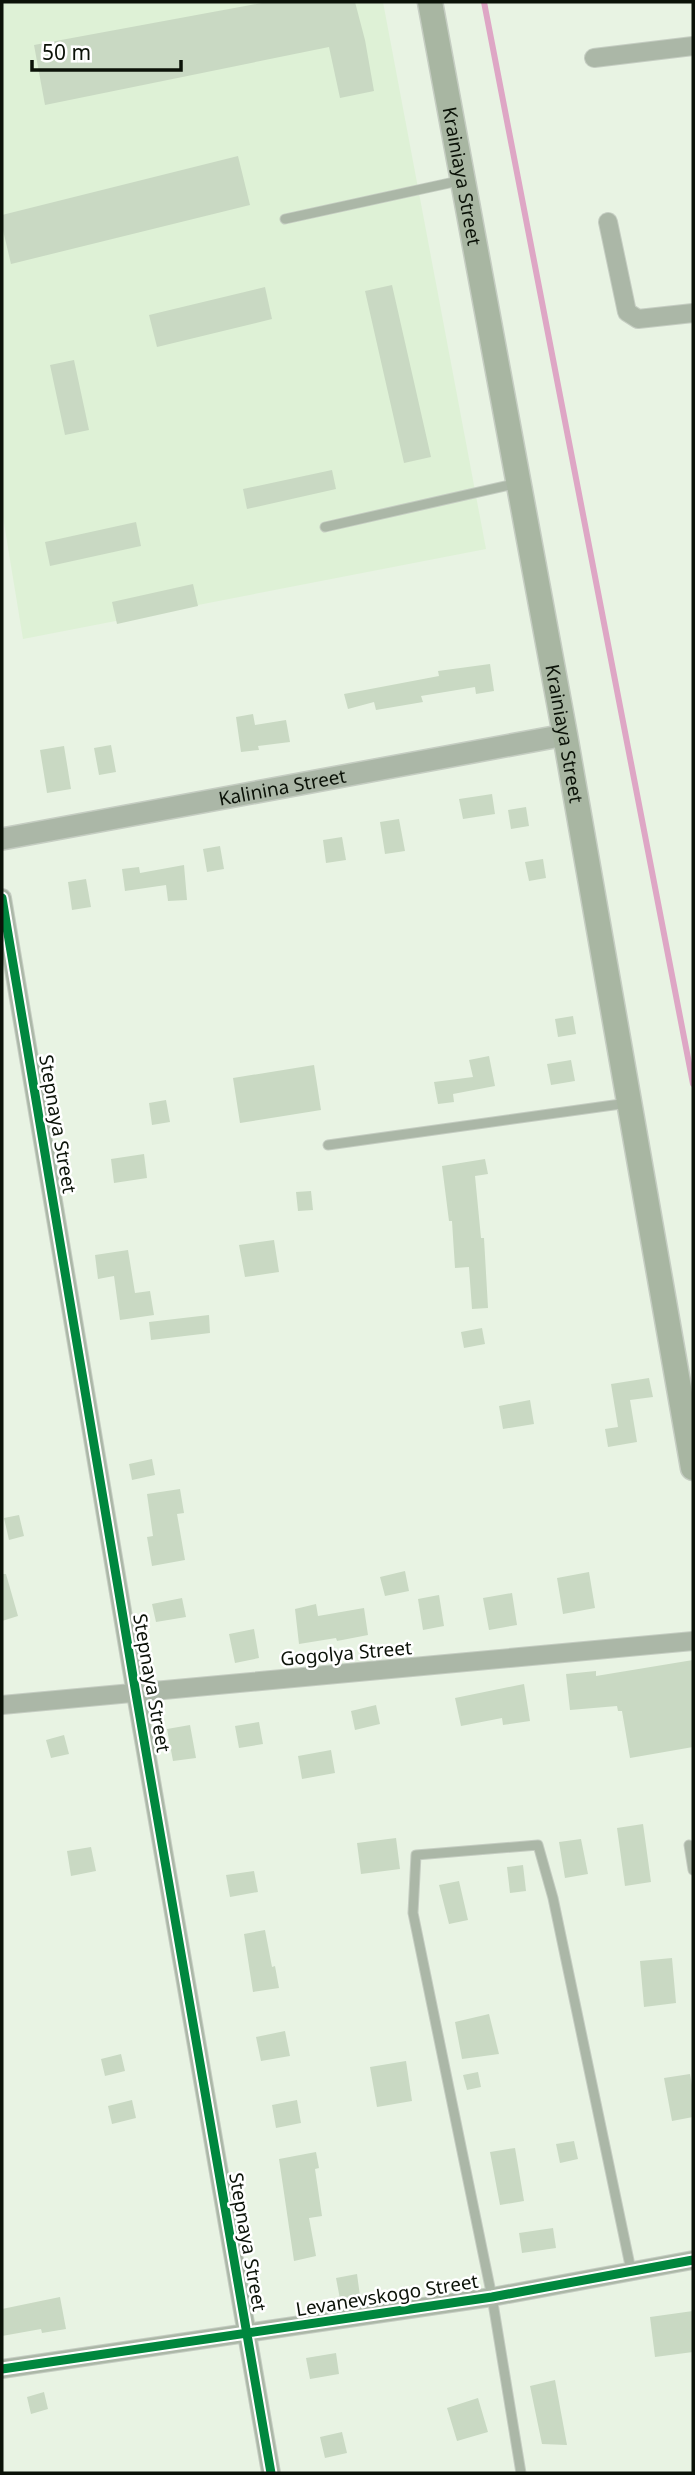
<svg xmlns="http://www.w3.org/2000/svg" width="695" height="2475" font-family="'Noto Sans',sans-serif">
  <rect width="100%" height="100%" fill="#e8f3e3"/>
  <!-- built -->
  <path fill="#def1d6" d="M2 2H383L486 549 23 639 2 511Z"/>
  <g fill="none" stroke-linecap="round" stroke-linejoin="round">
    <!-- stream -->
    <path stroke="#dea6c5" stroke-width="6" d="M484 2 693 1084"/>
  </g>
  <!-- building -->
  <path fill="#c9d9c3" d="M267 2H355L365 40 374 91 340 98 329 47 45 105 34 45Z
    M238 156 250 205 11 264 2 226V215Z
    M392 285 431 457 404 463 365 291Z
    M265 287 272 319 157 347 149 315Z
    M74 360 89 430 65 435 50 365Z
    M332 470 336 489 247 509 243 489Z
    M136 522 141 546 50 566 45 542Z
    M193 584 198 606 117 624 112 602Z
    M490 664 494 691 476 694 475 687 421 696 423 702 376 710 374 702 348 709 344 694 439 676 438 671Z
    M253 714 255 725 286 720 290 742 258 746 259 750 241 752 236 717Z
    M111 745 116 772 99 775 94 748Z
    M64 746 71 789 47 793 40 750Z
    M492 794 495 814 463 819 459 799Z
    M526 807 529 826 511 829 508 810Z
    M399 819 405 851 385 854 380 822Z
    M342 837 346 860 326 863 323 840Z
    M220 846 224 869 207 872 203 849Z
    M543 859 546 878 529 881 525 862Z
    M184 865 187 900 168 901 166 885 125 891 122 869 139 867 140 873Z
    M86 879 91 907 72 910 68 882Z
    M573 1016 576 1034 558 1037 555 1019Z
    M489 1056 495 1086 453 1094 454 1102 438 1104 434 1082 473 1077 469 1060Z
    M571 1060 575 1081 551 1085 547 1064Z
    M314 1065 321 1110 240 1123 233 1078Z
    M166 1100 170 1122 152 1125 149 1103Z
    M144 1154 147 1178 114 1183 111 1159Z
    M485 1159 488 1174 475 1176 481 1238H484L488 1308 472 1309 469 1267 455 1268 452 1221H449L442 1166Z
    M311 1191 313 1210 298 1211 296 1192Z
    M274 1240 279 1272 245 1277 239 1245Z
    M128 1250 135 1293 150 1291 154 1315 120 1320 114 1276 98 1279 95 1255Z
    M209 1315 210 1333 151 1340 149 1322Z
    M482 1328 485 1344 464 1348 461 1332Z
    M649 1378 653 1397 630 1400 637 1442 608 1447 605 1429 618 1427 611 1384Z
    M530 1400 534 1424 503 1429 499 1406Z
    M152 1459 155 1475 132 1480 129 1464Z
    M180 1489 184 1513 177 1514 185 1560 152 1566 147 1537 153 1536 147 1494Z
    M19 1515 24 1536 9 1540 4 1518Z
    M405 1571 409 1591 385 1596 380 1577Z
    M589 1572 595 1608 563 1614 557 1578Z
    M2 1574H6L18 1616 2 1621Z
    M512 1593 517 1625 489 1630 483 1598Z
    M439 1595 444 1626 423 1630 418 1599Z
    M182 1598 186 1617 156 1622 152 1604Z
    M316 1604 318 1616 364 1608 368 1635 337 1641 336 1638 299 1644 295 1609Z
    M254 1629 259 1658 235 1663 229 1634Z
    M693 1660V1747L630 1758 622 1711H618L617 1706 570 1710 566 1674 596 1671V1676Z
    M524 1684 530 1721 503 1725 502 1718 461 1726 455 1698Z
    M376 1705 380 1724 355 1730 351 1711Z
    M259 1722 263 1744 239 1748 235 1726Z
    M190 1725 196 1758 173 1761 167 1729Z
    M64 1735 69 1754 51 1758 46 1740Z
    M331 1750 335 1773 302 1779 298 1756Z
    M643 1824 651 1882 625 1886 617 1828Z
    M396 1838 400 1869 361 1874 357 1843Z
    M581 1839 588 1874 565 1878 559 1842Z
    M91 1847 96 1871 71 1876 67 1851Z
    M523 1865 526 1891 510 1893 507 1867Z
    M254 1871 258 1892 230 1897 226 1875Z
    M459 1881 468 1920 449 1924 439 1885Z
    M265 1930 272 1967 275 1966 279 1988 253 1992 244 1934Z
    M672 1958 676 2003 644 2007 640 1961Z
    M489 2014 499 2054 462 2059 455 2022Z
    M285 2031 290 2056 261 2061 256 2037Z
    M121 2054 125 2071 105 2076 101 2059Z
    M406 2061 412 2101 377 2107 370 2067Z
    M478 2072 481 2087 467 2090 463 2075Z
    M690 2074 693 2091V2117L672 2121 664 2078Z
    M132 2100 136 2118 112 2124 108 2106Z
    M297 2100 301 2123 276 2128 272 2105Z
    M574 2141 578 2159 560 2163 556 2144Z
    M515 2148 524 2201 500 2205 490 2152Z
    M316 2152 319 2168 315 2169 322 2216 309 2218 316 2256 294 2261 279 2159Z
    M553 2228 556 2248 522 2253 519 2233Z
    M357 2274 360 2296 340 2299 336 2278Z
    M60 2297 66 2329 42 2333 41 2329 2 2336V2309Z
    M693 2311V2352L655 2357 650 2317Z
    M336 2353 339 2374 310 2379 306 2358Z
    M555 2380 567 2445 542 2444 530 2386Z
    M44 2392 48 2409 31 2414 27 2397Z
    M478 2398 488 2432 457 2441 447 2408Z
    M342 2432 347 2453 325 2458 320 2437Z"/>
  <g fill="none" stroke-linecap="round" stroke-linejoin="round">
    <defs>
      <path id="service" d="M285 219 463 180
        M325 527 518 483
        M328 1145 628 1103
        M689 1845 693 1870
        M521 2473 492 2297 413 1913 416 1855 538 1845 553 1898 631 2270"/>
      <path id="minor" d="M594 58 693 46
        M608 222 627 312 638 319 693 313
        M2 898 136 1694 271 2473
        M2 1705 693 1641
        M2 2369 492 2297 693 2260"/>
      <g id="tertiary">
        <path id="s1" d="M2 839 565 735"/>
      </g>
      <g id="secondary">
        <path id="s2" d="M430 2 565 735 693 1468"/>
      </g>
    </defs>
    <!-- service casing -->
    <use href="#service" stroke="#c5cdc2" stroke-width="11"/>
    <!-- minor casing -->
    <use href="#minor" stroke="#c5cdc2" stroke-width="20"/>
    <!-- tertiary casing -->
    <use href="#tertiary" stroke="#c5cdc2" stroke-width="24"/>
    <!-- secondary casing -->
    <use href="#secondary" stroke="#c5cdc2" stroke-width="27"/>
    <!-- service -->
    <use href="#service" stroke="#abb7a7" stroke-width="9"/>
    <!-- minor -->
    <use href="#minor" stroke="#abb7a7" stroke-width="18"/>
    <!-- tertiary -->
    <use href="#tertiary" stroke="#abb7a7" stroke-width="21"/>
    <!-- secondary -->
    <use href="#secondary" stroke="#a8b6a2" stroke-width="24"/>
    <defs>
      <path id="cycleway" d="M2 898 136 1694 271 2473
        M2 2369 492 2297 693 2260"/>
    </defs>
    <!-- cycleway casing -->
    <use href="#cycleway" stroke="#fff" stroke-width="13"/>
    <!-- cycleway -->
    <use href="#cycleway" stroke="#00873e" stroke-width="9"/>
  </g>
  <g text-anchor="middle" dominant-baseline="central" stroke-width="5" stroke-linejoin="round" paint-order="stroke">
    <!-- street labels -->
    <g font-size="19" fill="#0b1208" stroke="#fff">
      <text stroke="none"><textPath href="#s2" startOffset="177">Krainiaya Street</textPath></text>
      <text stroke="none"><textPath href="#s2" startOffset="744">Krainiaya Street</textPath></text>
      <text stroke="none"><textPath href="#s1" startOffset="285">Kalinina Street</textPath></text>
      <text transform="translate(58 1124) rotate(80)">Stepnaya Street</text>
      <text transform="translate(346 1653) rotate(-5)">Gogolya Street</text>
      <text transform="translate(152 1683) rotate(80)">Stepnaya Street</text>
      <text transform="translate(248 2242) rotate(80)">Stepnaya Street</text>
      <text transform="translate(387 2295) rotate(-9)">Levanevskogo Street</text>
    </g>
  </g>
  <!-- border -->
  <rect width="695" height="2475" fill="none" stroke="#0b1208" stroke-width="7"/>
  <!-- scale -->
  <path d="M32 60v10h149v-10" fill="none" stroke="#0b1208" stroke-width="3.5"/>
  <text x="42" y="60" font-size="21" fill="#0b1208" stroke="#ffffff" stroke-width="5" paint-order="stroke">50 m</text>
</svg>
